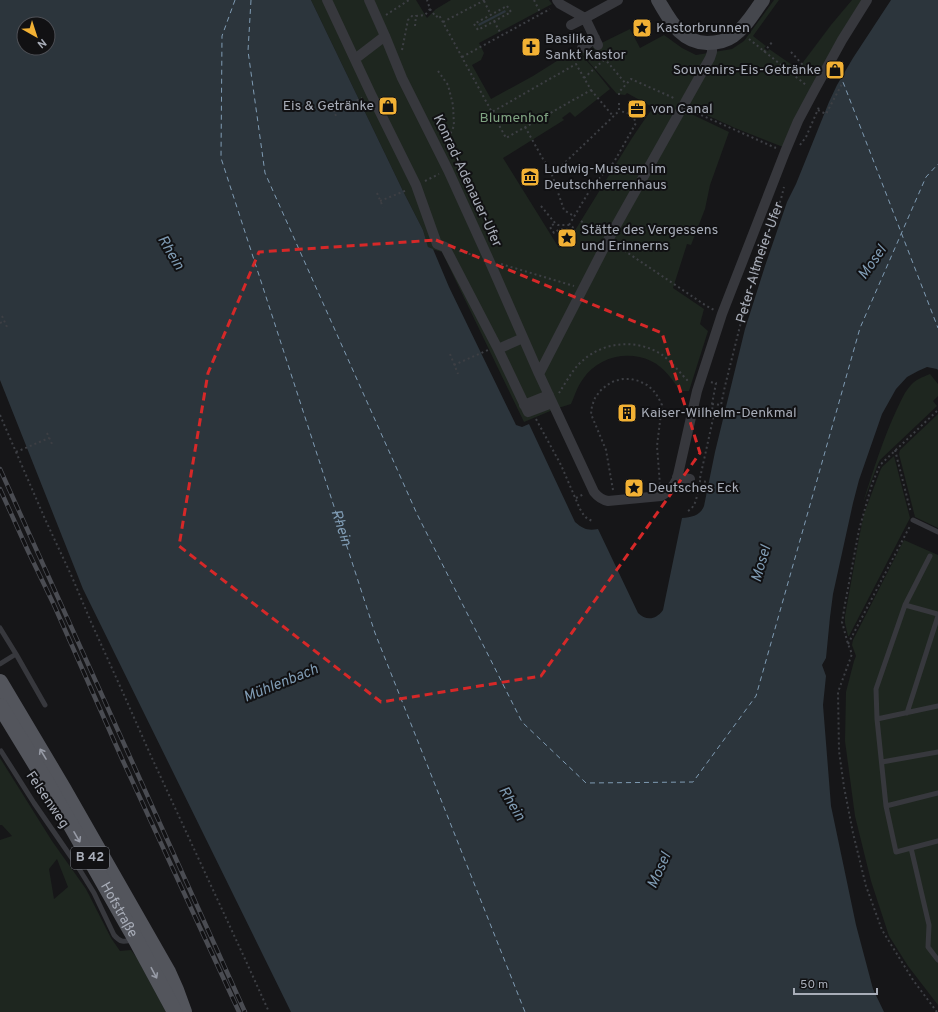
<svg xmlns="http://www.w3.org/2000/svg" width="938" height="1012" font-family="Overpass,sans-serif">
  <rect width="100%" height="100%" fill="#161618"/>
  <!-- green -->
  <path fill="#1e261f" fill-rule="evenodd" d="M311 0H416L427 18 436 9 451 0H549L552 4 479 43 484 53 481 60 472 65 491 99 533 76 576 49 594 69 610 89 575 117 570 112 562 118 564 120 503 158 559 248 577 240 574 232 632 138 649 113 654 108 627 93 625 95 617 94 581 53 630 29 640 48 664 35 682 48 696 55 732 49 744 41 774 0H779L753 36 766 46 764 48 768 51 769 49 798 69 831 25 852 0H864L783 147 735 128 689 107 687 112 729 132 710 185 705 209 691 245 687 244 673 288 704 309 700 324 708 331 689 391H680C673 380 664 367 651 361 627 350 598 357 583 379 577 387 575 395 571 404L555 409 524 422 442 252 428 248 423 230 403 191Z
    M930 374 938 384V396L933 401 937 406 880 460 878 464 863 503C873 471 883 439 897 409 901 401 905 391 911 385 916 379 923 377 930 374Z
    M938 414V528L915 517 899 454 900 450Z
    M894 456 910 518 849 636H848L845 623V616L859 538 864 514 880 471 882 467Z
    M904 540 938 555V1005L908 966 889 936 871 881 855 816 845 741 846 692 854 661 856 656 852 645 853 640Z
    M0 758 52 841 86 889 111 938 120 951 131 950 137 958 166 1012H0V840L12 836 2 825H0ZM57 859 68 887 54 899 49 869Z"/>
  <!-- water -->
  <path fill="#2c353c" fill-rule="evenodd" d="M0 0H311L403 191 423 230 428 247 433 249 449 287 516 425 522 427 529 424 575 522C583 529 588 531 598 529L638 613C646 621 656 620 663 610L682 518C692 517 700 516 704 506L715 452 745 329 765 266 787 202 796 184 829 102 837 85 853 58 891 0H938V370L937 369 927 367 918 371 907 377 896 389 882 414 859 480 853 503 833 594 830 617 826 658 822 665 826 676 823 705 831 806 856 925 873 989 884 1012H291L83 589 0 380ZM24 24H48V48H24Z
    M505 10 506 12 479 26 478 24Z"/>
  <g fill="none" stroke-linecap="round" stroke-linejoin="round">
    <!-- ferry -->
    <g stroke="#7f9bb3" stroke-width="1" stroke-dasharray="5 4" stroke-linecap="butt">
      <path id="s1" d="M235 0 222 36 221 158 375 633 525 1012"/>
      <path d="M251 0 248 51 265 173 417 514 522 722 586 783 693 782 756 696 860 328 926 177 938 164"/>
      <path d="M843 82 938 328"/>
    </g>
    <!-- path -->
    <g stroke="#3d3f44" stroke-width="2" stroke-dasharray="2 3" stroke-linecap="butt">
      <path d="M534 0 541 14"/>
      <path d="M484 1 491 15"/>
      <path d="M507 6 511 12 478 30 474 24Z"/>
      <path d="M430 9 436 17 439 15 506 138 591 90 576 64 492 112"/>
      <path d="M386 15 409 0"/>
      <path d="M494 21 501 34"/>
      <path d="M443 22 485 0"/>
      <path d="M415 26 416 16 425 15 430 9 427 0"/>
      <path d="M749 39 806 85"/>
      <path d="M402 50 408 20 412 16H416"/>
      <path d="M764 52 773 41"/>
      <path d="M791 52 802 64 813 71"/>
      <path d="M602 53 605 59 626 84"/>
      <path d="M462 57 550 9"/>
      <path d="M438 71 448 85 453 105 454 126 446 143"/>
      <path d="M584 78 605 59"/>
      <path d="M591 90 613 116"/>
      <path d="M619 95V92L631 79 676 99"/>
      <path d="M331 105 337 118"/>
      <path d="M818 110 826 114 843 82"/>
      <path d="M334 111 362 98"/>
      <path d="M692 111 776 148"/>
      <path d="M525 127 552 175"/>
      <path d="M800 145 806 137 819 107"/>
      <path d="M425 181 439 174"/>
      <path d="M377 193 383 207"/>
      <path d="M380 201 407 190"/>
      <path d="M541 206 555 223 558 225H569L574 228 571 231C565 228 560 228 554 233L550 227 555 223"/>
      <path d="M572 215 564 210 552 175 619 111V102"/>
      <path d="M581 221 601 235"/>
      <path d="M569 225 593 185 614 162 636 123C632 113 629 113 619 111"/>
      <path d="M616 245 705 305 714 310"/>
      <path d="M459 251 476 256"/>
      <path d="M501 264 574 286"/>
      <path d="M2 316 7 327"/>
      <path d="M0 323 4 321"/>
      <path d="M450 354 458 374"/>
      <path d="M454 365 488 350"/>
      <path d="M559 393C565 384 571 372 580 363 601 342 635 338 661 354 671 361 681 374 689 382"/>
      <path id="s2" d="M712 404 721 405 725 386 741 322 759 258 781 199 784 187"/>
      <path d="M0 415 45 519 72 577 91 622 124 695 151 756 245 959 269 1012"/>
      <path d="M536 419 561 465 580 509C584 516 586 519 593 521"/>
      <path d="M47 433 52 444"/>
      <path d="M895 450 911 513"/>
      <path d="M16 452 49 438"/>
      <path d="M700 478 713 419 712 404 716 383 709 382"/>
      <path d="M699 481 709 482"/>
      <path d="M613 490 606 450 591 414 592 406 595 398 600 391 607 385 614 381 623 379H631L639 381 647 385 653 390 658 397 662 405 657 446 660 485"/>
      <path d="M576 498 584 494"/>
      <path d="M688 511C697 506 697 494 699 484"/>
      <path d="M848 644 910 526"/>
      <path d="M937 1012 913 980 882 930 866 886 853 833 844 787 839 751 838 692 852 654 848 644 842 622 845 604 859 530 872 484 880 465 938 410"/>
    </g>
    <!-- lane -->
    <path stroke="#37383d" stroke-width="5" d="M913 520 938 532
      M930 556 905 605 876 689 877 719 886 806 896 852 938 841
      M905 605 938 614
      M0 628 16 654 0 664
      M16 654 45 705
      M907 713 938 616
      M877 719 938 706
      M1 751 34 803 78 867 94 893 114 935C120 942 124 943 133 939
      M882 762 938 752
      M886 806 938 793
      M911 848 929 925 928 947 938 960"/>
    <!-- street -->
    <path stroke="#37383d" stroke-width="10" d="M327 0 371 94 416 185 437 244 445 247 498 349 528 412 552 403
      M369 0 385 36 402 78 448 170 489 260 539 374 594 492C598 497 602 500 608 501L661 496C669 492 673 487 677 479L697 391 722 314 785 152 798 121 814 91 842 40 867 0
      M557 0 560 4 585 18 598 45
      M571 25 585 18 618 0
      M582 48 595 38
      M355 59 385 36
      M498 349 523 338
      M539 374 608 240 710 58 712 52V48
      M524 405 549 395
      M677 477 690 479"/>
    <!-- secondary -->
    <path stroke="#45474d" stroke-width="14" d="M658 0C670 20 680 42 707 43 716 43 726 41 733 36 746 27 754 12 763 0"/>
    <!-- primary -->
    <g stroke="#53555c" stroke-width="16">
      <path d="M0 682 63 788 168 972 176 990 184 1012"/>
      <path id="s3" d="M0 706 44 778 135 938 175 1012"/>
    </g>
    <defs>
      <path id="rail" d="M0 469 245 1012
        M0 489 28 551 54 605 123 761 239 1012"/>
    </defs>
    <!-- rail casing -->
    <use href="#rail" stroke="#4a4c52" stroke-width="4.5"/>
    <!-- rail -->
    <use href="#rail" stroke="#111113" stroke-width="3" stroke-dasharray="9" stroke-linecap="butt"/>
  </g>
  <!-- one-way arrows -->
  <defs><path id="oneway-shaft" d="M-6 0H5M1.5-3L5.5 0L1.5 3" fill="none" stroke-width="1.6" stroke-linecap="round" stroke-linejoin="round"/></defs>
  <g stroke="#979ba6">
    <use href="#oneway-shaft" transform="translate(43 754) rotate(-121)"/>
    <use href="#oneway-shaft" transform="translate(77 837) rotate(60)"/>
    <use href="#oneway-shaft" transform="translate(154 973) rotate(62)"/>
  </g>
  <!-- marked area -->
  <path fill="none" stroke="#d62828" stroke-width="3" stroke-dasharray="8 5" stroke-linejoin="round" d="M436 240 662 333 700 453 541 676 381 702 179 546 208 373 259 252Z"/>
  <!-- icons -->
  <defs>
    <symbol id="sight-square" viewBox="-11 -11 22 22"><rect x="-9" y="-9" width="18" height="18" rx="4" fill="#f2b134" stroke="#111113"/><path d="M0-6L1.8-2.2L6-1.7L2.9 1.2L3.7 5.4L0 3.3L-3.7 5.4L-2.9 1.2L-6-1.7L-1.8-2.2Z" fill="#111"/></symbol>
    <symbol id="church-square" viewBox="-11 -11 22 22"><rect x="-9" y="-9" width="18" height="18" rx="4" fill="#f2b134" stroke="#111113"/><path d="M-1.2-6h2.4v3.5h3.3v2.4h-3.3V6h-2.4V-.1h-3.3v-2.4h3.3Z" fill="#111"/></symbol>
    <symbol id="shop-square" viewBox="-11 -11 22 22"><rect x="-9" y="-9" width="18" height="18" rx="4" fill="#f2b134" stroke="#111113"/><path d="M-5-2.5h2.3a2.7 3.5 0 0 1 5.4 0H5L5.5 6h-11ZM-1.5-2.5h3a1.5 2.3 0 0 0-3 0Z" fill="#111"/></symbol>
    <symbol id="office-square" viewBox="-11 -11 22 22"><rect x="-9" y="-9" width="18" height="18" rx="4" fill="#f2b134" stroke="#111113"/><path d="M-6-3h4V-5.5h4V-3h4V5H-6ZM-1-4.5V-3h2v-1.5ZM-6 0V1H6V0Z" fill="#111"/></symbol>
    <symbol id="museum-square" viewBox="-11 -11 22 22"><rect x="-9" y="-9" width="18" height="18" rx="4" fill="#f2b134" stroke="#111113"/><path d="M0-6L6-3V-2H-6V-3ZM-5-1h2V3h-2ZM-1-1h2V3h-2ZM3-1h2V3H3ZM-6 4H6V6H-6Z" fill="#111"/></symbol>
    <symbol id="building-square" viewBox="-11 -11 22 22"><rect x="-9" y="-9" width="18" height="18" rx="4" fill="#f2b134" stroke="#111113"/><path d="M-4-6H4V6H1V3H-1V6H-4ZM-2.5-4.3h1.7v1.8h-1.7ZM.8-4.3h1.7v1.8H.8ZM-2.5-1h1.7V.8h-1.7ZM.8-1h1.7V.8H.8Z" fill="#111"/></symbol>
  </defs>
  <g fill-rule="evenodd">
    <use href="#sight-square" x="631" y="17" width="22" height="22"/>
    <use href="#church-square" x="520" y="36" width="22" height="22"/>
    <use href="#shop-square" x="824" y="59" width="22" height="22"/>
    <use href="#shop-square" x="377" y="95" width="22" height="22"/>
    <use href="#office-square" x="626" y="98" width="22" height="22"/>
    <use href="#museum-square" x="519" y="166" width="22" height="22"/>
    <use href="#sight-square" x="556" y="227" width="22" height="22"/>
    <use href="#building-square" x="616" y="402" width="22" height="22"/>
    <use href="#sight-square" x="623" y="477" width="22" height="22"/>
  </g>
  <g text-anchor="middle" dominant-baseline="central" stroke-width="4" stroke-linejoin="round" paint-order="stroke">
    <!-- shield labels -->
    <rect fill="#111113" stroke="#7b7e86" stroke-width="1" x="71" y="847" width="38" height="22" rx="3"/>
    <g font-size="13" font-weight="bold" fill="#a8adb8">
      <text x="90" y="858">B 42</text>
    </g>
    <!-- poi labels -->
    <g font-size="14" fill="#a8adb8" stroke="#111113" text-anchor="start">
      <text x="656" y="28">Kastorbrunnen</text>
      <text x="545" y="39">Basilika<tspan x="545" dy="16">Sankt Kastor</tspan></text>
      <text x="821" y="70" text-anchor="end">Souvenirs-Eis-Getränke</text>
      <text x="374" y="106" text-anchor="end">Eis &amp; Getränke</text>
      <text x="651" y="109">von Canal</text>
      <text x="544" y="169">Ludwig-Museum im<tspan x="544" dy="16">Deutschherrenhaus</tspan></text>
      <text x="581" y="230">Stätte des Vergessens<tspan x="581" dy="16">und Erinnerns</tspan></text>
      <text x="641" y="413">Kaiser-Wilhelm-Denkmal</text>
      <text x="648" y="488">Deutsches Eck</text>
    </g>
    <!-- park labels -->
    <g font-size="14" fill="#7fa381" stroke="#111113">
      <text x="514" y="118">Blumenhof</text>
    </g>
    <!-- street labels -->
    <g font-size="14" fill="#a8adb8" stroke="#111113">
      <text transform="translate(467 181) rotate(65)">Konrad-Adenauer-Ufer</text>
      <text stroke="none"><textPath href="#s2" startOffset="157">Peter-Altmeier-Ufer</textPath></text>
      <text transform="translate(47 800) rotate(56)">Felsenweg</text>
      <text stroke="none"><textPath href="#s3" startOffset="236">Hofstraße</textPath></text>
    </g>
    <!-- water labels -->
    <g font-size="15" font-style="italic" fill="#7f9bb3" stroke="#111113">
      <text transform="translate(170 253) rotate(59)">Rhein</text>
      <text transform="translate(873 263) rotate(-55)">Mosel</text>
      <text stroke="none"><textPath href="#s1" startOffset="549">Rhein</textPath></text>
      <text transform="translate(762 564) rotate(-74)">Mosel</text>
      <text transform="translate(281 684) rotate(-22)">Mühlenbach</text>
      <text transform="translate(511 804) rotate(59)">Rhein</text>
      <text transform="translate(660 871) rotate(-66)">Mosel</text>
    </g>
  </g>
  <!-- north arrow -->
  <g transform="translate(36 36) rotate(141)"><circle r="19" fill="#111113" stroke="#4d4f55"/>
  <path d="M0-3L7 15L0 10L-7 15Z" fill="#f2b134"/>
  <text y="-6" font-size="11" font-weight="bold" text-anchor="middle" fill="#a8adb8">N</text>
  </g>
  <!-- scale -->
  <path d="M794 988v6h83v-6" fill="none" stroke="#a8adb8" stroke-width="2"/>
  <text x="800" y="988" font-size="12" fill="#a8adb8" stroke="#111113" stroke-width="3" paint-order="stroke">50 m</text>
</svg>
